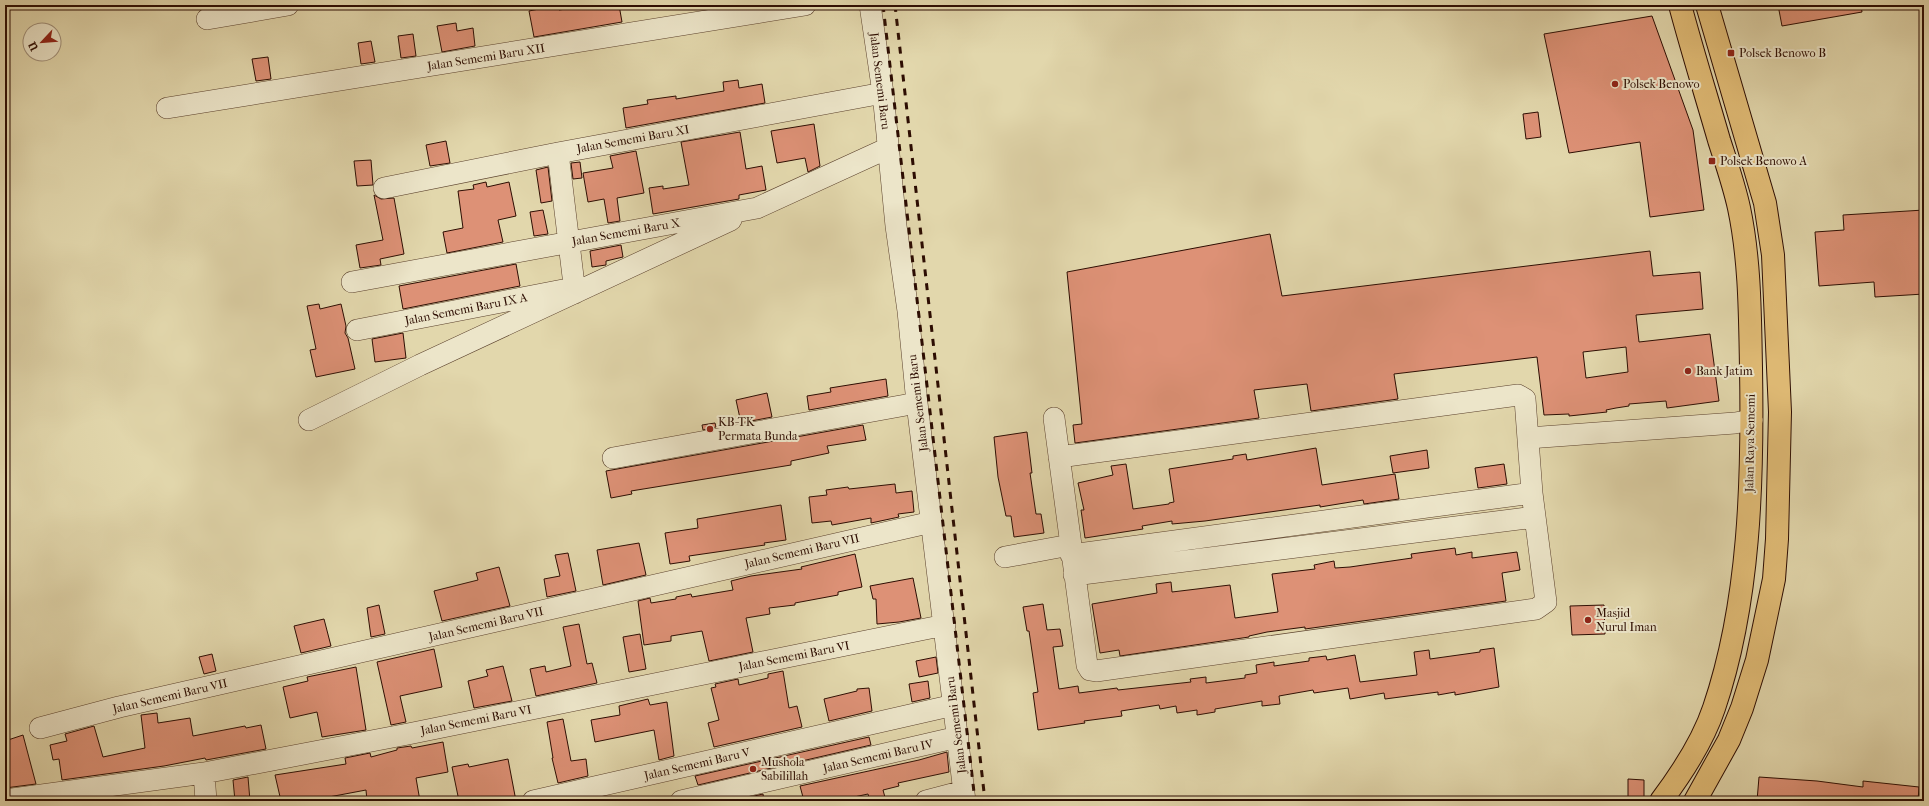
<svg xmlns="http://www.w3.org/2000/svg" width="1929" height="806" font-family="'IM FELL French Canon',serif">
  <rect width="100%" height="100%" fill="#e2d7ac"/>
  <filter id="stains"><feTurbulence type="fractalNoise" baseFrequency=".005" numOctaves="4"/><feColorMatrix values="0 0 0 0 .2 0 0 0 0 .09 0 0 0 0 .02 0 0 0 .5 -.17"/></filter>
  <radialGradient id="worn" r=".72"><stop offset=".6" stop-color="#630" stop-opacity="0"/><stop offset="1" stop-color="#630" stop-opacity=".3"/></radialGradient>
  <!-- building -->
  <path fill="#dd9176" stroke="#2d0d02" fill-rule="evenodd" d="M559 5V10L595 5H619L622 22 534 37 529 11Z
    M1778 5H1861L1862 12 1782 26Z
    M1652 16 1693 130 1704 210 1650 217 1640 142 1569 153 1544 34Z
    M456 23 457 31 473 28 475 46 442 52 437 26Z
    M413 34 416 56 401 58 398 36Z
    M371 41 375 62 361 64 358 43Z
    M268 57 271 79 256 81 252 59Z
    M738 80 739 88 762 84 765 103 626 128 623 108 648 104 647 100 676 96V99L724 91 723 82Z
    M1538 112 1541 137 1526 139 1523 114Z
    M814 124 820 166 808 172 805 158 777 163 771 131Z
    M740 132 746 169 762 166 766 190 739 195V199L653 214 649 188 663 186V189L689 185 681 142Z
    M446 141 450 163 430 166 426 145Z
    M636 151 644 193 617 198 620 221 608 223 604 199 588 202 583 173 613 168 610 156Z
    M371 160 373 185 357 186 354 161Z
    M580 162 582 178 573 179 571 163Z
    M548 167 552 201 541 203 536 170Z
    M486 182 487 187 509 182 516 216 498 220 503 242 447 253 443 232 463 228 458 191 474 189 473 185Z
    M374 195 381 199 394 198 404 254 380 259 381 265 360 268 356 245 383 240Z
    M543 210 548 234 534 236 530 212Z
    M1924 210V294L1875 297 1874 282 1819 286 1815 232 1844 230 1843 215Z
    M1270 234 1282 296 1650 251 1653 276 1700 272 1703 309 1636 315 1639 342 1710 334 1719 401 1667 408 1666 401 1629 404V406L1616 408 1606 410 1607 412 1569 416V414L1544 415 1537 357 1394 374 1398 399 1311 411 1307 384 1254 390 1259 418 1075 443 1073 425 1082 424 1067 272ZM1626 347 1628 372 1586 378 1583 352Z
    M621 245 623 257 606 261V265L592 267 590 251Z
    M516 264 520 286 403 309 399 286Z
    M319 304 320 309 341 304 346 326 345 333 348 338 355 369 316 377 310 350 316 349 307 306Z
    M403 333 406 358 375 362 372 339Z
    M886 379 888 396 809 410 807 396 831 392 830 388Z
    M767 393 772 417 741 423 736 400Z
    M715 423 716 427 703 430 702 425Z
    M863 425 866 440 827 446 829 453 791 461V465L631 491 632 494 611 498 606 471Z
    M1027 432 1032 473H1030L1036 514H1041L1044 533 1014 537 1011 516H1006L998 477 994 437Z
    M1316 448 1322 485 1395 474 1399 499 1364 504 1363 500 1320 507V505L1205 521 1172 524V521L1142 526 1143 529 1085 538 1081 510H1084L1078 483 1113 475 1111 466 1126 464 1133 509 1169 504V503L1174 502 1169 469 1233 459V456L1246 454 1247 460Z
    M1427 450 1429 468 1393 473 1390 456Z
    M1504 464 1507 484 1478 488 1475 468Z
    M895 484 896 493 912 491 914 512 898 514 899 517 871 523V518L832 525 831 521 812 523 809 497 827 495 826 490 848 487 849 489Z
    M781 505 786 540 764 543 765 545 689 556 690 561 670 564 665 533 698 528 697 519Z
    M639 543 646 575 603 585 597 550Z
    M1455 548 1456 555 1472 552V558L1517 552 1520 570 1502 573 1506 601 1305 629V627L1267 632 1249 636V637L1120 656 1119 650 1100 653 1092 604 1157 593 1156 584 1171 582 1172 592 1230 585 1235 618 1278 612 1272 574 1315 569 1314 565 1334 561 1335 568 1350 567 1412 558 1411 554Z
    M568 553 576 591 547 597 544 579 560 576 555 555Z
    M855 554 862 587 838 592V595L795 603V605L769 608 770 614 746 618 753 652 709 661 702 631 671 636V641L644 645 638 601 650 598 651 603 676 599V597L691 594 692 597 733 590 731 581 751 576 802 569 801 567Z
    M499 567 510 606 442 621 434 591 478 580 476 573Z
    M913 578 921 618 899 622 877 624 876 599H873L870 586Z
    M1043 604 1047 630 1060 629 1063 646 1053 647 1059 689 1078 686 1079 693 1117 688 1118 690 1191 682 1190 679 1206 677V683L1245 678V675L1257 673 1256 665 1274 662V666L1309 661V658L1326 656 1327 660 1355 655 1360 682 1417 675 1414 652 1429 650 1430 659 1480 652V650L1494 648 1499 687 1455 695V692L1438 695V692L1385 699 1384 693 1350 699 1348 688 1314 693 1313 690 1279 696 1280 704 1262 706V701L1215 709V712L1197 715V710L1177 713 1176 706 1160 709 1159 705 1121 711 1122 716 1084 721 1085 723 1038 730 1033 693 1038 692 1029 631H1027L1023 607Z
    M379 605 385 634 371 637 367 608Z
    M1604 605 1605 634 1572 635 1570 606Z
    M324 619 331 646 301 653 294 626Z
    M579 624 587 664 592 663 597 683 536 696 530 669 545 666 546 672 571 666 563 627Z
    M640 634 646 669 629 672 623 637Z
    M434 649 442 687 400 696 406 722 391 725 377 662Z
    M212 654 216 671 204 674 199 657Z
    M936 657 938 673 919 677 916 661Z
    M503 666 512 701 474 708 468 681 488 676 486 670Z
    M356 667 366 730 322 737 317 712 290 718 283 687 308 681 307 677Z
    M783 671 789 708 797 706 802 727 714 747 708 723 719 720 711 688 716 687 715 684 738 679 739 685 768 678V674Z
    M928 681 930 698 912 702 909 684Z
    M869 688 872 711 829 721 824 699 857 691V689Z
    M648 699 650 705 667 702 674 756 659 760 654 730 595 742 591 720 620 715 619 706Z
    M157 713 158 723 190 718 193 736 245 726 246 728 261 725 266 749 206 760 205 758 164 766 62 780 59 759 53 760 50 745 67 741 65 734 94 726 103 757 145 748 141 715Z
    M563 719 571 761 586 759 588 776 558 783 552 758H553L547 722Z
    M23 735 36 784 5 788V741Z
    M869 737 871 745 698 785 695 776Z
    M443 742 448 772 416 778 420 801H367L366 790 313 800V797L294 801H281L275 775 346 764 345 758 370 753 371 757 397 750V748L411 746 412 748Z
    M947 752 949 772 898 783 899 786 883 790 886 801H870L868 794 840 800 839 797 823 801H804L800 786 919 760Z
    M508 759 516 801H459L452 767 468 764 469 767Z
    M248 777 250 801H235L233 780Z
    M1759 777 1817 781 1863 787V781L1919 787 1918 801H1757Z
    M1628 779 1644 780V801H1628Z
    M763 794 764 801H751L750 797Z"/>
  <g fill="none" stroke-linecap="round" stroke-linejoin="round">
    <defs>
      <path id="minor" d="M870 5 883 93 896 226 908 311 917 403 965 801
        M207 19 288 5
        M167 108 805 5
        M558 153 575 293
        M384 188 558 153 883 93
        M352 282 757 208 888 148
        M357 330 563 290
        M1054 418 1087 665 1090 670 1096 671 1536 609 1546 602 1532 493 1525 399 1518 395 1059 457
        M309 420 420 365 731 220
        M1528 438 1735 423 1752 420
        M613 458 917 403
        M1071 555 1532 493
        M1005 557 1070 545
        M1074 575 1535 517
        M40 728 119 707 932 522
        M204 773 206 801
        M5 800 204 773 408 734 945 625
        M533 801 954 705
        M681 801 958 737
        M926 801 964 791"/>
      <path id="major" d="M1661 801C1682 773 1703 741 1714 708 1750 602 1753 479 1751 368 1750 315 1750 260 1739 208 1734 185 1726 162 1719 140 1706 95 1692 50 1680 5
        M1695 801 1729 740 1742 708 1757 660 1774 579 1777 539 1780 412 1773 255 1765 203 1707 5"/>
    </defs>
    <!-- minor casing -->
    <use href="#minor" stroke="#5a402c" stroke-width="22"/>
    <!-- major casing -->
    <use href="#major" stroke="#2d0d02" stroke-width="24"/>
    <!-- minor -->
    <use href="#minor" stroke="#ece5c9" stroke-width="21"/>
    <!-- major -->
    <use href="#major" stroke="#e1bc76" stroke-width="22"/>
    <!-- rail -->
    <path stroke="#2d0d02" stroke-width="3" stroke-dasharray="7 7" stroke-linecap="butt" d="M883 5 975 801
      M895 5 985 801"/>
  </g>
  <!-- markers -->
  <g fill="#8f2418" stroke="#ece5c9" stroke-width="1.5">
    <rect x="1727" y="49" width="8" height="8" rx="2"/>
    <circle cx="1615" cy="84" r="4"/>
    <rect x="1708" y="157" width="8" height="8" rx="2"/>
    <circle cx="1688" cy="371" r="4"/>
    <circle cx="710" cy="429" r="4"/>
    <circle cx="1588" cy="620" r="4"/>
    <circle cx="753" cy="769" r="4"/>
  </g>
  <g text-anchor="middle" dominant-baseline="central" stroke-width="4" stroke-linejoin="round" paint-order="stroke">
    <!-- poi labels -->
    <g font-size="12" fill="#2d0d02" stroke="#ece5c9" text-anchor="start">
      <text x="1739" y="53">Polsek Benowo B</text>
      <text x="1623" y="84">Polsek Benowo</text>
      <text x="1720" y="161">Polsek Benowo A</text>
      <text x="1696" y="371">Bank Jatim</text>
      <text x="718" y="422">KB-TK<tspan x="718" dy="14">Permata Bunda</tspan></text>
      <text x="1596" y="613">Masjid<tspan x="1596" dy="14">Nurul Iman</tspan></text>
      <text x="761" y="762">Mushola<tspan x="761" dy="14">Sabilillah</tspan></text>
    </g>
    <!-- street labels -->
    <g font-size="12" fill="#2d0d02" stroke="#ece5c9">
      <text transform="translate(486 57) rotate(-9)">Jalan Sememi Baru XII</text>
      <text transform="translate(880 81) rotate(83)">Jalan Sememi Baru</text>
      <text transform="translate(633 139) rotate(-10)">Jalan Sememi Baru XI</text>
      <text transform="translate(626 232) rotate(-10)">Jalan Sememi Baru X</text>
      <text transform="translate(466 309) rotate(-11)">Jalan Sememi Baru IX A</text>
      <text transform="translate(918 403) rotate(-97)">Jalan Sememi Baru</text>
      <text transform="translate(1750 443) rotate(-89)">Jalan Raya Sememi</text>
      <text transform="translate(802 551) rotate(-13)">Jalan Sememi Baru VII</text>
      <text transform="translate(486 624) rotate(-13)">Jalan Sememi Baru VII</text>
      <text transform="translate(794 656) rotate(-11)">Jalan Sememi Baru VI</text>
      <text transform="translate(170 696) rotate(-13)">Jalan Sememi Baru VII</text>
      <text transform="translate(476 720) rotate(-11)">Jalan Sememi Baru VI</text>
      <text transform="translate(956 725) rotate(-97)">Jalan Sememi Baru</text>
      <text transform="translate(878 756) rotate(-13)">Jalan Sememi Baru IV</text>
      <text transform="translate(697 764) rotate(-13)">Jalan Sememi Baru V</text>
    </g>
  </g>
  <!-- margin -->
  <rect width="1929" height="806" fill="none" stroke="#e2d7ac" stroke-width="20"/>
  <rect x="6" y="6" width="1917" height="794" fill="none" stroke="#2d0d02" stroke-width="2"/>
  <rect x="10" y="10" width="1909" height="786" fill="none" stroke="#2d0d02"/>
  <!-- north arrow -->
  <g transform="translate(42 42) rotate(244)"><circle r="19" fill="#ece5c9" stroke="#a08f79"/>
  <path d="M0-3L7 15L0 10L-7 15Z" fill="#8f2418"/>
  <text y="-6" font-size="11" font-weight="bold" text-anchor="middle" fill="#2d0d02">U</text>
  </g>
  <rect width="100%" height="100%" filter="url(#stains)"/>
  <rect width="100%" height="100%" fill="url(#worn)"/>
</svg>
